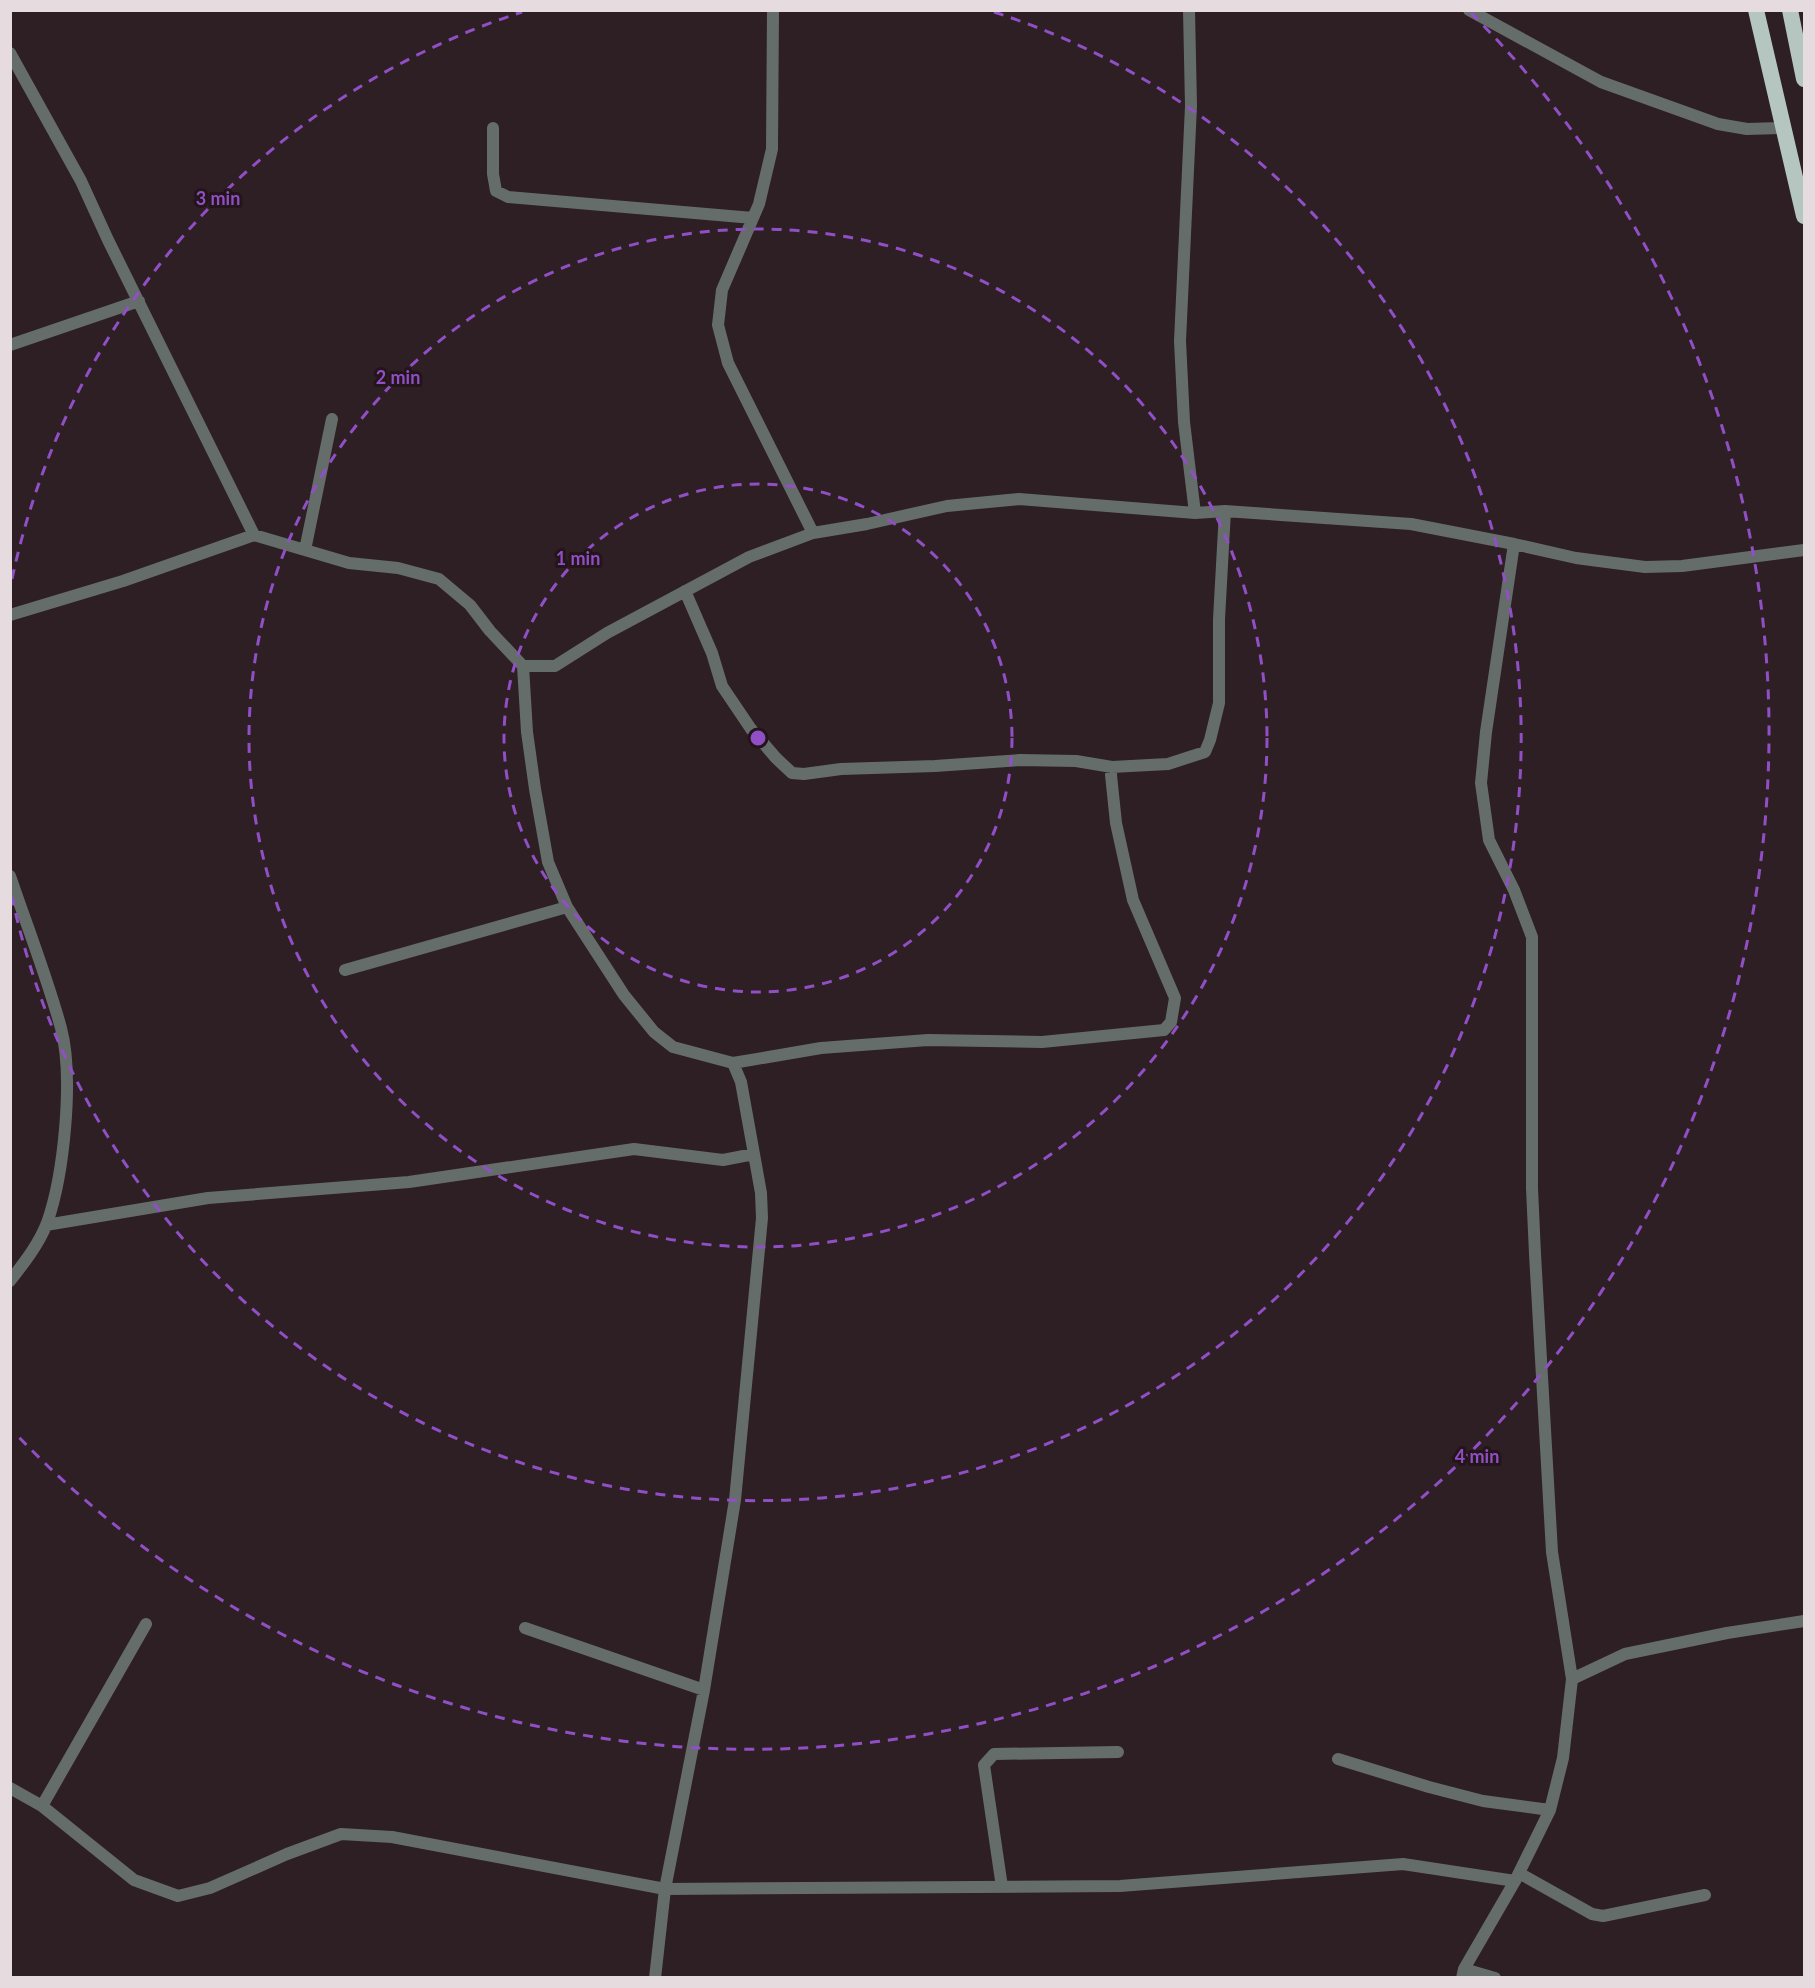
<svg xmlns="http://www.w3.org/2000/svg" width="1815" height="1988" font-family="Lato,sans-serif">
  <rect width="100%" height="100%" fill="#2d1f23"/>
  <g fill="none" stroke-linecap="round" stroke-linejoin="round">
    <!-- minor -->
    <path stroke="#656d6a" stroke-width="12" d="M773 10 772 149 759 204 722 290 718 325 728 363 813 533
      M1189 10 1191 106 1180 341 1184 422 1195 513
      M1469 10 1601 82 1718 124 1747 129 1784 128
      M10 53 81 181 108 240 254 535
      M493 128V174L496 191 508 197 753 218
      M10 345 139 301
      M1514 544 1486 732 1481 783 1489 840 1514 890 1532 937V1188L1535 1254 1552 1552 1572 1679
      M305 550 332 419
      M685 591 712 653 722 686 751 729 776 758 792 773 804 774 841 769 935 766 1020 760 1076 761 1112 767 1168 764 1205 752 1210 740 1219 703V619L1225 511
      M10 615 123 581 254 535 349 563 398 568 439 579 470 605 490 631 523 666H555L607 633 749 557 813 533 867 524 947 506 1019 499 1195 513 1225 511 1411 524 1514 544 1576 558 1645 567 1682 566 1804 550
      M523 666 527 732 535 789 548 862 567 907 624 995 654 1032 673 1047 733 1063 821 1048 928 1040 1042 1042 1164 1030 1171 1022 1175 998 1133 900 1116 823 1111 775 1112 767
      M10 876C27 926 47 977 61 1028 74 1077 64 1175 47 1223 39 1244 24 1263 10 1281
      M345 970 567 907
      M46 1225 208 1198 409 1182 634 1149 723 1160 754 1154
      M525 1628 704 1690
      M1338 1759 1429 1787 1483 1801 1550 1810
      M10 1788 42 1806 134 1880 178 1896 210 1888 287 1854 341 1834 392 1837 665 1889 1120 1886 1403 1864 1515 1881
      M42 1806 146 1624
      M1519 1873 1592 1914 1603 1916 1705 1895
      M1002 1887 984 1765 994 1754 1118 1752
      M1464 1969 1495 1978
      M655 1978 665 1889 704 1690 735 1500 762 1218 761 1193 741 1082 733 1063
      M1462 1978 1464 1969 1515 1881 1550 1810 1563 1758 1572 1679 1625 1654 1727 1633 1804 1621"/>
    <!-- trunk -->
    <path stroke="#b4c6bf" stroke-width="16" d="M1756 10 1804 216
      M1790 10 1804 79"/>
  </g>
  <!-- distance rings -->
  <g fill="none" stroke="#904fc5" stroke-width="3" stroke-dasharray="10 8">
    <circle cx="758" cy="738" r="254"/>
    <circle cx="758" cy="738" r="509"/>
    <path d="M12 579A763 763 0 0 1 522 12M994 12A763 763 0 1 1 12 897"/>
    <path d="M1471 13A1017 1017 0 1 1 14 1432"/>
  </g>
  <circle cx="758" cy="738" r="9" fill="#904fc5" stroke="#23151a" stroke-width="3"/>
  <g font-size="18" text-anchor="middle" font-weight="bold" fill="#904fc5" stroke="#23151a" stroke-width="6" stroke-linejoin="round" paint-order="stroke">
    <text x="218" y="205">3 min</text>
    <text x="398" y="384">2 min</text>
    <text x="578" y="565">1 min</text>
    <text x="1477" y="1463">4 min</text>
  </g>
  <!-- border -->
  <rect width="1815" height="1988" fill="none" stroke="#e6dcdf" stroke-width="24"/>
</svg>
